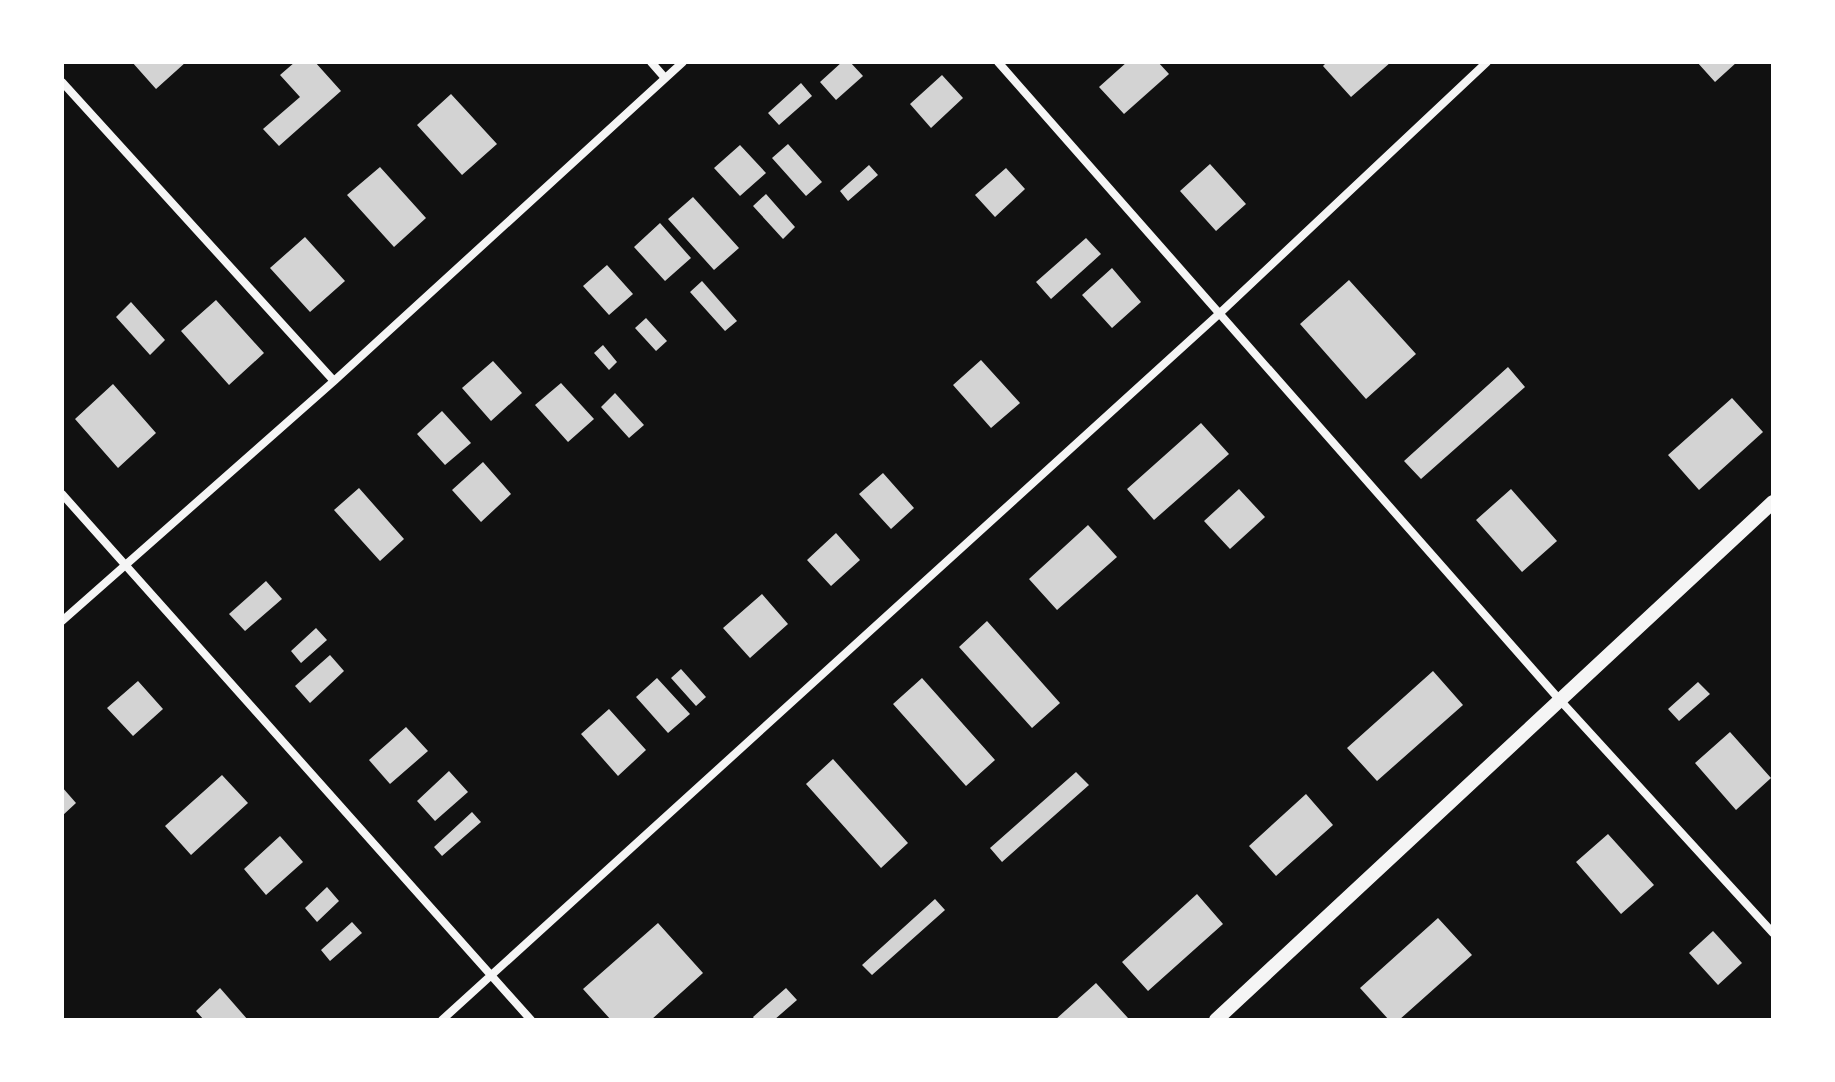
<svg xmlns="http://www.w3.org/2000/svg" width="1835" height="1082" font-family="Raleway,sans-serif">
  <rect width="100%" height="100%" fill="#111"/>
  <!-- building -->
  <path fill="#d3d3d3" d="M132 62H186L156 89Z
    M295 62H315L341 91 279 146 263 129 300 97 280 75Z
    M842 62H850L863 76 836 100 820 82Z
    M1127 62H1158L1169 74 1124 114 1099 87Z
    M1327 62H1391L1351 97 1323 66Z
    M1697 62H1737L1715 82Z
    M942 75 963 98 931 128 910 104Z
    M801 83 812 96 779 125 768 113Z
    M451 94 497 144 462 175 417 125Z
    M788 144 822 182 806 196 772 158Z
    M740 145 766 173 740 196 714 168Z
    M1210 164 1246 204 1216 231 1180 191Z
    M869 165 878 175 848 201 840 191Z
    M380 167 426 218 394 247 347 195Z
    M1006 168 1025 189 995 217 975 195Z
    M766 194 795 227 783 239 753 206Z
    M693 197 739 248 714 270 668 219Z
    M660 223 691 258 665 281 634 247Z
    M305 237 345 281 310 312 270 268Z
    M1086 238 1101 254 1051 299 1036 282Z
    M607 265 633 294 609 315 583 286Z
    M1112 268 1141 302 1112 328 1082 295Z
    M1349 280 1416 354 1366 399 1300 324Z
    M702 281 737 321 725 331 690 292Z
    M216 300 264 353 229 385 181 331Z
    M131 302 165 340 150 355 116 317Z
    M646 318 667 341 656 351 635 328Z
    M603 345 617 362 609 370 594 353Z
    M981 360 1020 403 991 428 953 385Z
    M493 361 522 393 491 421 462 388Z
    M1508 367 1525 387 1421 479 1404 461Z
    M561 383 594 419 568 442 535 405Z
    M113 384 156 433 118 468 75 419Z
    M615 393 644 425 629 438 601 407Z
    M1732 398 1763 432 1699 490 1668 455Z
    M442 411 471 443 445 465 417 434Z
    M1201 423 1229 454 1154 520 1127 489Z
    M483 462 511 494 481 522 452 490Z
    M883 473 914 508 891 529 859 494Z
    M359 488 404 539 380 561 334 510Z
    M1239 489 1265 517 1230 549 1204 521Z
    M1511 489 1557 541 1522 572 1476 520Z
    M1088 525 1117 557 1057 610 1029 579Z
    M836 533 860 560 831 586 807 560Z
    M266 581 282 599 245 631 229 614Z
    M762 594 788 624 750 658 723 628Z
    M987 621 1060 703 1032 728 959 647Z
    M316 628 327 640 301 663 291 651Z
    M330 655 344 671 310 703 295 686Z
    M681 669 706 697 696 706 671 678Z
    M1433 671 1463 705 1377 781 1347 748Z
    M657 678 690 714 668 733 636 697Z
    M922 678 995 760 966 786 893 704Z
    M138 681 163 709 133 736 107 708Z
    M1698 682 1710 694 1679 721 1668 709Z
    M609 709 646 750 618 776 581 734Z
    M406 727 428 751 390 784 369 760Z
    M1730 732 1771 778 1736 810 1695 763Z
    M833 759 908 843 881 868 806 784Z
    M449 771 468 792 435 821 417 801Z
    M1076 772 1089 785 1002 862 990 848Z
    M222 775 248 803 191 855 165 826Z
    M62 787 76 803 62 816Z
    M1306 794 1333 825 1276 876 1249 846Z
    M472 812 481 822 442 856 434 847Z
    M1608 834 1654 885 1621 914 1576 862Z
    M280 836 303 862 266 895 244 869Z
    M327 887 339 901 317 922 305 908Z
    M1197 894 1223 924 1148 991 1122 962Z
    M935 899 945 910 872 975 862 965Z
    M1438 918 1472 955 1399 1020H1389L1360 988Z
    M352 922 362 933 330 961 321 950Z
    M658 923 703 973 651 1020H611L583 989Z
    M1713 931 1742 963 1718 985 1689 953Z
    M1096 983 1128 1018 1055 1020Z
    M220 988 248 1020H204L196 1011Z
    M786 988 797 1000 774 1020H755L753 1017Z"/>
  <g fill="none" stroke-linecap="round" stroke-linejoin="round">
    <!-- minor -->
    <path stroke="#f5f5f5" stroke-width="8" d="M651 62 665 78
      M998 62 1558 698 1773 933
      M62 82 334 381
      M62 494 531 1020
      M62 621 334 381 683 62
      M442 1020 1220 313 1487 62"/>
    <!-- tertiary -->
    <path stroke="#f5f5f5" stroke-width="14" d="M1216 1020 1773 502"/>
  </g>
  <!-- border -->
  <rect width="1835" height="1082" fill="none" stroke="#ffffff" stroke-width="128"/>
</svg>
